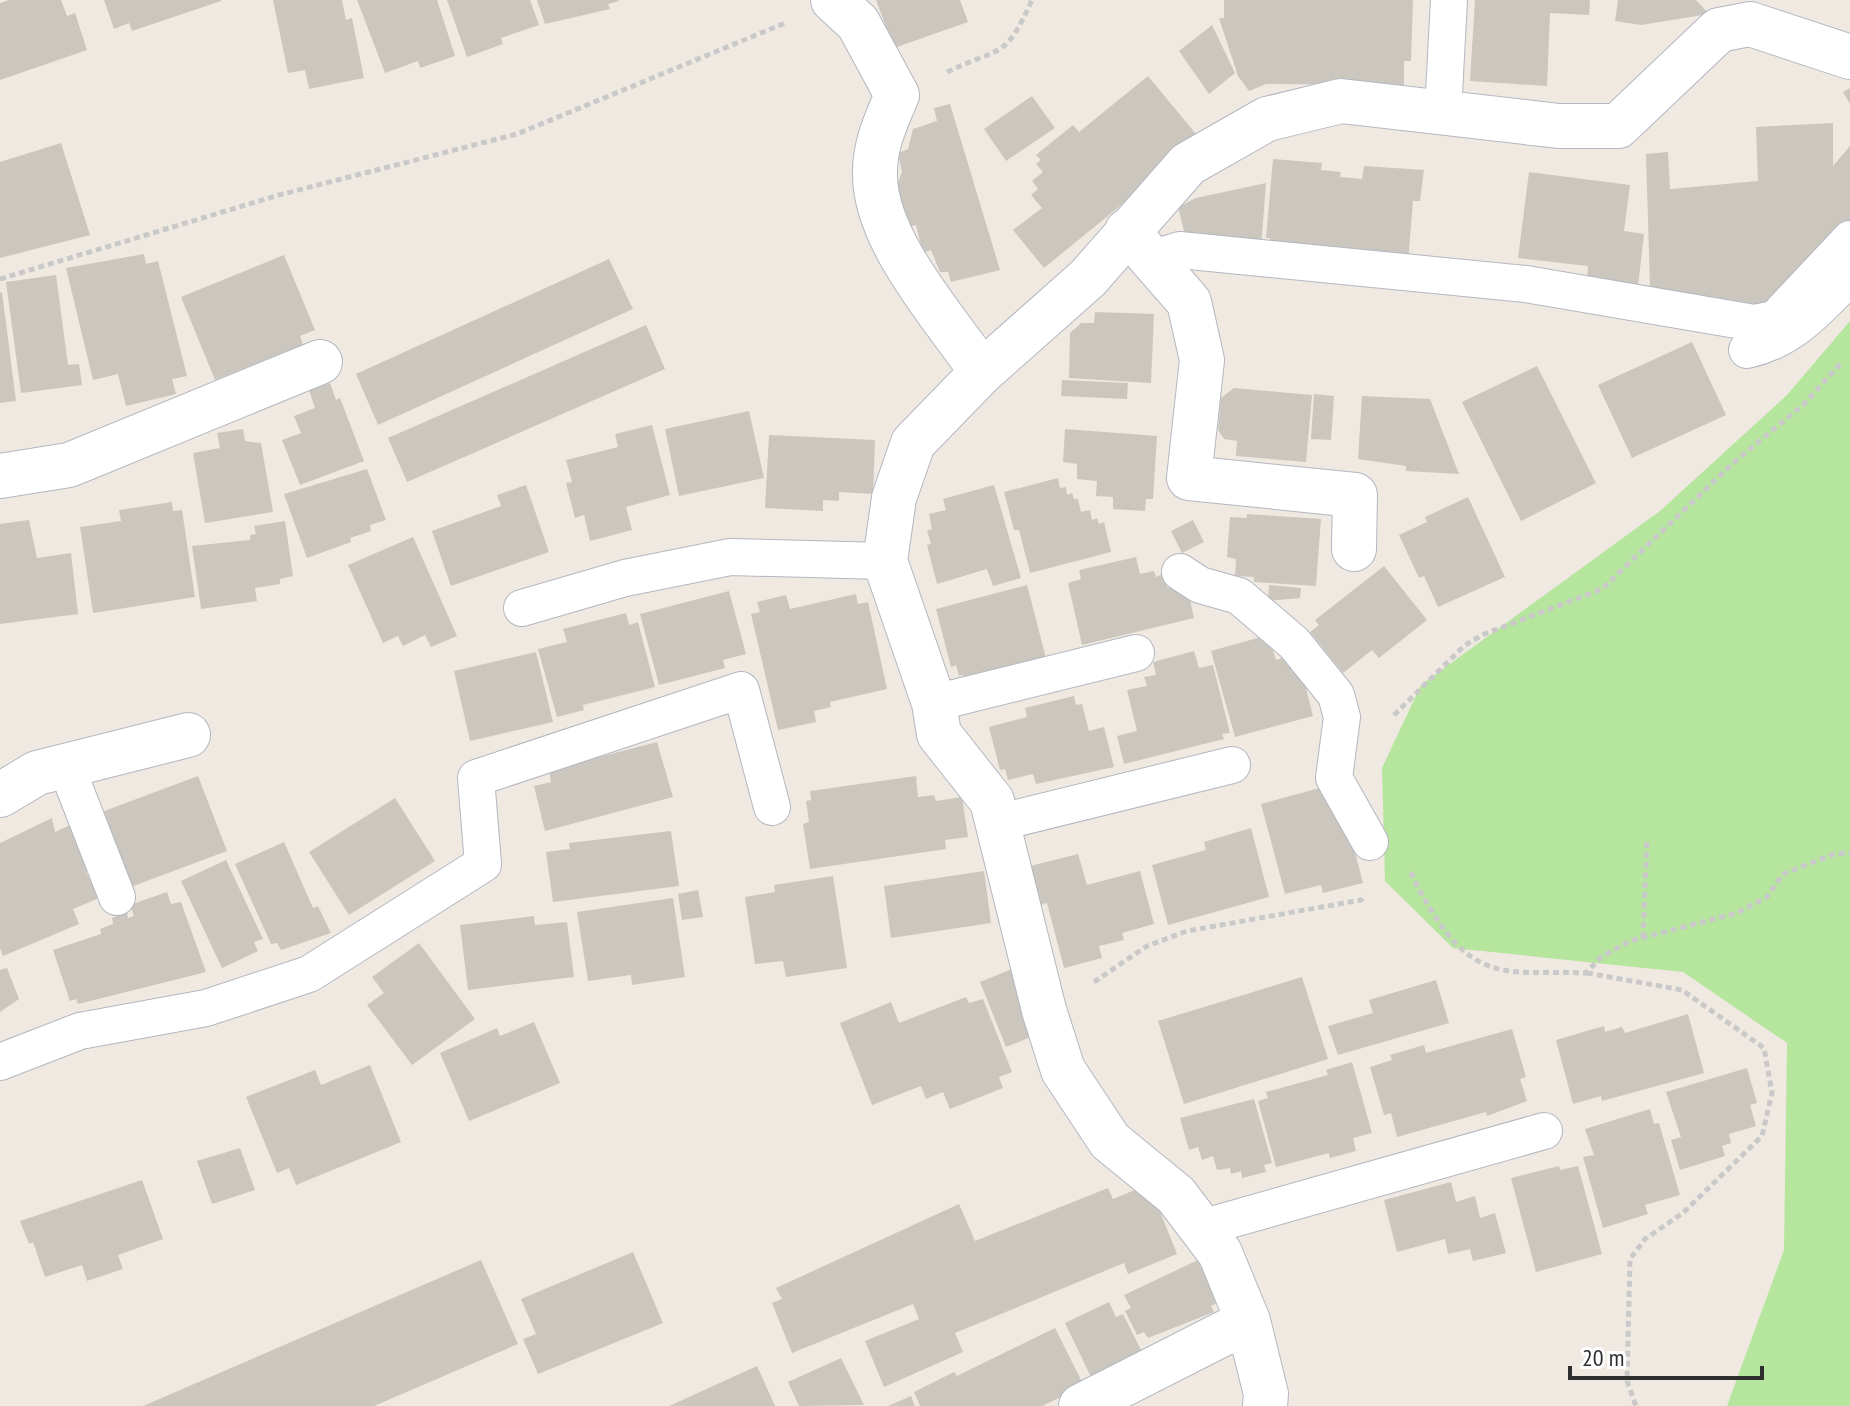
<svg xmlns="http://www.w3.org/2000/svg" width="1850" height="1406" font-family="'PT Sans Narrow',sans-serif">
  <rect width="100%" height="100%" fill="#efe9e1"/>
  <!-- green -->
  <path fill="#b6e59e" d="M1850 321V1406H1727L1784 1250 1787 1043 1683 972 1453 948 1385 881 1382 768 1421 685 1660 511 1787 395Z"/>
  <!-- building -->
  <path fill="#cbc7bf" d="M9 0H61L67 16 75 13 87 50 0 80V3Z
    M104 0H221V1L132 31 129 23 114 29Z
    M273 0H342L346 20 352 18 364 78 309 89 305 70 288 73Z
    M357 0H437L455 56 420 68 418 61 385 73Z
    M447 0H530L539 25 501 38 503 44 467 57Z
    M537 0H618L619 1 608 4 610 9 545 24Z
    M876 0H960L968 22 894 48Z
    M1224 0H1413L1411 61H1404V85L1266 84 1249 91 1238 76 1219 18H1224Z
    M1475 0H1590L1589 15 1550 13 1547 86 1470 81Z
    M1618 0H1696L1709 14 1641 25 1615 21Z
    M1212 25 1235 73 1209 94 1179 51Z
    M1148 76 1196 134 1179 158 1044 268 1013 230 1042 208 1031 195 1038 189 1032 181 1043 172 1036 164 1041 160 1036 155 1073 125 1079 132Z
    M1850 88V104L1843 92Z
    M1032 96 1055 128 1006 161 984 129Z
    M950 104 1000 270 951 282 948 272H940L931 250 923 253 916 225 908 227 897 185 902 172 898 153 908 149 913 129 937 121 934 108Z
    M1833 123V166L1850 146V228L1760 309 1650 287 1646 154 1668 152 1670 189 1758 181 1756 127Z
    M61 143 90 235 0 258V162Z
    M1273 159 1322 163 1321 170 1341 172 1340 177 1362 179 1364 166 1424 170 1420 201H1413L1408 263 1270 252V238H1266Z
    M1529 172 1630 185 1624 231 1644 234 1638 286 1587 279 1588 266 1518 258Z
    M1266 183 1261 247 1187 243 1178 207 1196 198Z
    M144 254 146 264 158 261 187 376 172 379 176 394 126 406 118 374 93 380 66 268Z
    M284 255 315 330 300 336 303 345 215 380 181 297Z
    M609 259 633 309 378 425 356 374Z
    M56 275 68 365 79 364 82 385 21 393 6 282Z
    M2 292 16 401 0 403V293Z
    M1095 312 1154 314 1151 383 1069 378 1070 333 1081 323H1094Z
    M646 325 665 369 407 482 388 438Z
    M1692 342 1726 415 1632 458 1598 385Z
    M1537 366 1596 483 1521 521 1462 402Z
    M1062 380 1128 383 1127 399 1061 396Z
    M330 383 336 400 340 398 364 461 300 485 282 440 301 433 294 416 315 408 309 390Z
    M1234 388 1312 395 1306 462 1236 456 1237 441 1224 439 1218 430 1221 398Z
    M1314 394 1334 396 1331 440 1311 439Z
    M1362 396 1430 399 1459 474 1406 471V466L1358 459Z
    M749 411 764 478 679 496 665 429Z
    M652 425 670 495 626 507 632 530 590 541 584 515 575 518 566 483 572 482 566 460 618 447 615 434Z
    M243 429 245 441 261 443 273 512 205 523 193 453 220 448 217 433Z
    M1065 429 1157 436 1153 499H1146L1145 511 1113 509V497L1096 496 1097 481 1077 479V464L1063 462Z
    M769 435 875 440 873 494 839 492V501L823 500V511L765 508Z
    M367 469 386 520 370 525 371 531 350 538 351 542 307 558 284 494Z
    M1058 478 1060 488 1066 487 1067 495 1072 493 1074 499H1078L1081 512 1090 510 1092 520 1097 518 1099 524 1104 522 1111 552 1030 573 1019 530H1014L1004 492Z
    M526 485 549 552 451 586 432 531 501 506 497 495Z
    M994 485 1021 578 993 586 987 569 937 584 927 545 931 544 927 531 932 529 929 514 946 510 943 499Z
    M1468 497 1505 577 1438 607 1424 576 1419 578 1399 535 1427 522 1425 517Z
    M172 502 173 511 182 510 195 597 93 613 80 527 121 521 119 510Z
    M1247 514 1321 519 1316 586 1254 582V577L1235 576 1236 559 1227 557 1230 517 1247 518Z
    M29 520 37 558 71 553 78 614 0 624V524Z
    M1193 520 1204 542 1182 553 1171 531Z
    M285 521 293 576 280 579V584L255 588 257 601 201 609 192 546 250 540V535L256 534 254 526Z
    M413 537 457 636 431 647 425 635 403 646 398 636 383 643 348 565Z
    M1136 557 1140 574 1154 571 1156 577 1164 574 1168 588 1181 585 1188 591 1194 618 1082 645 1068 583 1081 579 1079 570Z
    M1384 566 1427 620 1379 658 1372 650 1343 673 1310 632 1319 625 1315 620Z
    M1027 585 1046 658 965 679 963 675 959 676 956 665 951 667 936 609Z
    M1269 585 1301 588 1300 598 1268 601Z
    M729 591 746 654 723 660 725 668 659 685 640 614Z
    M856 594 858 604 868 602 887 689 830 702 831 707 814 711 816 722 778 730 751 614 760 612 757 602 786 595 790 609Z
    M626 613 629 625 638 622 655 687 583 705 584 710 557 717 538 649 567 642 563 629Z
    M1268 635 1276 660 1287 656 1292 672 1301 669 1313 716 1235 737 1211 651Z
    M1194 651 1199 668 1213 665 1230 733 1222 734 1224 739 1124 764 1117 736 1137 731 1127 690 1147 686 1144 677 1156 675 1153 662Z
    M536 652 553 722 470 741 454 671Z
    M1074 696 1076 705 1082 704 1089 731 1104 727 1114 767 1036 784 1033 774 1008 780 1005 769 1000 770 989 727 1027 717 1025 708Z
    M657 742 673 797 545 831 534 786 551 782 549 770Z
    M198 776 227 851 128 888 99 813Z
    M916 776 918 797 934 795 936 801 962 797 968 837 945 840 946 849 810 869 803 824 809 822 806 801 811 800 810 791Z
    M1327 786 1337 821 1346 818 1363 883 1323 893 1321 885 1285 894 1261 804Z
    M395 798 435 861 349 915 309 852Z
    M52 818 55 832 70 825 91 871 86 872 99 898 73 909 79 924 3 956 0 948V843Z
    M1251 828 1269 897 1168 925 1152 865 1206 850 1204 842Z
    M671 831 679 886 553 902 546 852 570 849 569 843Z
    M284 842 313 908 318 906 331 933 281 950 277 943 271 944 235 864Z
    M1078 854 1087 885 1140 871 1154 924 1122 933 1124 940 1099 946 1102 958 1064 968 1047 903 1040 905 1030 866Z
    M226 860 263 939 254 942 258 951 222 968 181 881Z
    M984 871 991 923 891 938 884 886Z
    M833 876 847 968 786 977 783 961 755 964 745 897 775 892 774 885Z
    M698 890 703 917 682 920 678 894Z
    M167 892 171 904 181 902 206 972 78 1004 76 999 70 1001 53 950 101 934 100 929 113 924 112 918 127 912 128 918 134 916 130 905Z
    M673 898 685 977 632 985 631 975 588 981 577 912Z
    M534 916 535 925 567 922 574 977 468 990 460 925Z
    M419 943 475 1019 412 1065 367 1005 384 993 372 977Z
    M7 968 19 999 0 1012V970Z
    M1012 969 1038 1034 1006 1047 980 982Z
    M1302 977 1328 1059 1184 1104 1158 1021Z
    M1436 980 1449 1023 1338 1055 1328 1026 1373 1013 1369 1000Z
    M966 997 969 1003 983 999 1012 1072 999 1077 1003 1088 950 1109 943 1092 926 1099 921 1086 872 1105 840 1023 891 1002 899 1023Z
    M1688 1014 1704 1073 1602 1101 1601 1096 1573 1104 1556 1040 1604 1026 1605 1032 1622 1027 1625 1033Z
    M534 1022 560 1083 469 1121 440 1053 497 1028 500 1036Z
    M1512 1029 1526 1077 1520 1079 1527 1101 1487 1116 1486 1112 1397 1137 1391 1113 1384 1115 1370 1067 1392 1060 1390 1055 1424 1045 1426 1053Z
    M1352 1062 1372 1133 1353 1138 1356 1151 1330 1158 1329 1153 1276 1167 1258 1101 1268 1098 1266 1092 1328 1075 1326 1070Z
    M370 1065 401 1142 296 1185 289 1168 277 1173 246 1097 315 1070 321 1085Z
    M1747 1068 1757 1103 1750 1105 1756 1126 1729 1134 1731 1143 1722 1146 1725 1156 1680 1170 1671 1140 1681 1137 1666 1092Z
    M1254 1099 1272 1163 1264 1165 1266 1172 1242 1178 1241 1171 1231 1174 1230 1168 1217 1170 1213 1156 1202 1160 1198 1147 1189 1150 1180 1118Z
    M1650 1109 1654 1124 1659 1123 1680 1195 1645 1205 1648 1214 1603 1228 1583 1157 1594 1155 1585 1129Z
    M240 1148 255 1190 212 1204 197 1161Z
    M1559 1166 1560 1170 1578 1166 1602 1254 1536 1272 1511 1178Z
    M142 1180 163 1239 118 1255 123 1269 87 1281 82 1265 45 1277 33 1242 29 1244 20 1221Z
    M1451 1182 1456 1202 1475 1196 1480 1218 1495 1213 1506 1253 1473 1261 1470 1249 1448 1254 1445 1239 1397 1252 1384 1200Z
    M1149 1184 1177 1254 1128 1274 1124 1263 955 1333 963 1352 884 1387 865 1341 919 1319 913 1304 792 1353 772 1303 782 1299 776 1288 959 1204 975 1241 1108 1188 1113 1199Z
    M633 1252 663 1323 538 1374 523 1339 536 1334 521 1299Z
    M481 1260 518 1344 374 1406H143Z
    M1198 1260 1201 1268 1206 1265 1218 1302 1211 1306 1214 1312 1148 1338 1144 1332 1137 1335 1125 1311 1131 1308 1124 1295Z
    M1109 1302 1116 1317 1123 1314 1144 1356 1091 1377 1065 1323Z
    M1055 1328 1084 1386 1042 1406H920L914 1392 954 1372 957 1376Z
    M841 1358 864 1405 799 1406 788 1382Z
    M757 1366 775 1406H669Z
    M911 1396 915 1406H888Z"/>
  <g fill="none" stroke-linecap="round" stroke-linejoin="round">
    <defs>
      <path id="service" d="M1443 112 1449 0
        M1154 258 1180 250 1526 284 1754 323 1775 319 1850 239
        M1747 350C1793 340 1818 309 1850 277
        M1180 572 1200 585 1239 596 1294 643 1336 695 1342 717 1334 778 1370 842
        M522 608 625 578 730 557 885 561
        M934 703 1136 653
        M66 766 117 897
        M997 823 1232 765
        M0 1062 80 1031 206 1008 309 974 483 864 476 778 741 690 772 807
        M1201 1228 1544 1131"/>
      <path id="minor" d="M833 0 858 23 897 95C886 121 875 144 875 172 873 239 945 318 982 372
        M1127 231 1189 302 1202 360 1189 478 1355 495 1354 549
        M0 476 69 465 320 362
        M0 795 37 773 188 735
        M1081 1406 1248 1321
        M1265 1406 1266 1394 1248 1321 1220 1253 1176 1195 1110 1141 1063 1070 1044 1010 992 801 939 734 934 703 885 561 894 498 913 443 982 372 1088 278 1188 164 1267 119 1341 101 1559 126H1618L1719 30 1750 24 1850 57"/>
    </defs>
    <!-- service casing -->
    <use href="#service" stroke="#b4b7c1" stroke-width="38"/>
    <!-- minor casing -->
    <use href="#minor" stroke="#b4b7c1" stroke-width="46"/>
    <!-- path -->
    <path stroke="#c9c9c9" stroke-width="5" stroke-dasharray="6 4" stroke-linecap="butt" d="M947 72C1002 46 1005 60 1032 0
      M0 279 279 195 517 134 785 23
      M1394 715 1464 646 1482 635 1602 589 1732 464 1804 404 1841 363
      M1411 872C1418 890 1428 905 1438 921 1481 985 1519 970 1586 973L1601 957 1630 941 1737 913 1767 897 1783 874 1834 854 1850 853
      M1643 938 1647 840
      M1587 973 1682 990 1764 1048 1772 1093 1762 1136 1683 1213 1645 1239 1630 1259 1627 1381 1636 1406
      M1094 982 1147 946 1187 931 1361 900 1364 894"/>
    <!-- service -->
    <use href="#service" stroke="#fff" stroke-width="36"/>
    <!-- minor -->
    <use href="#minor" stroke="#fff" stroke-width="44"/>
  </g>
  <!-- scale -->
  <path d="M1570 1366v12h192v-12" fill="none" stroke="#2e2e2e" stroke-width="4"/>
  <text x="1582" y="1366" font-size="24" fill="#2e2e2e" stroke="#ffffff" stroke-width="6" paint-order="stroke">20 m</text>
</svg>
